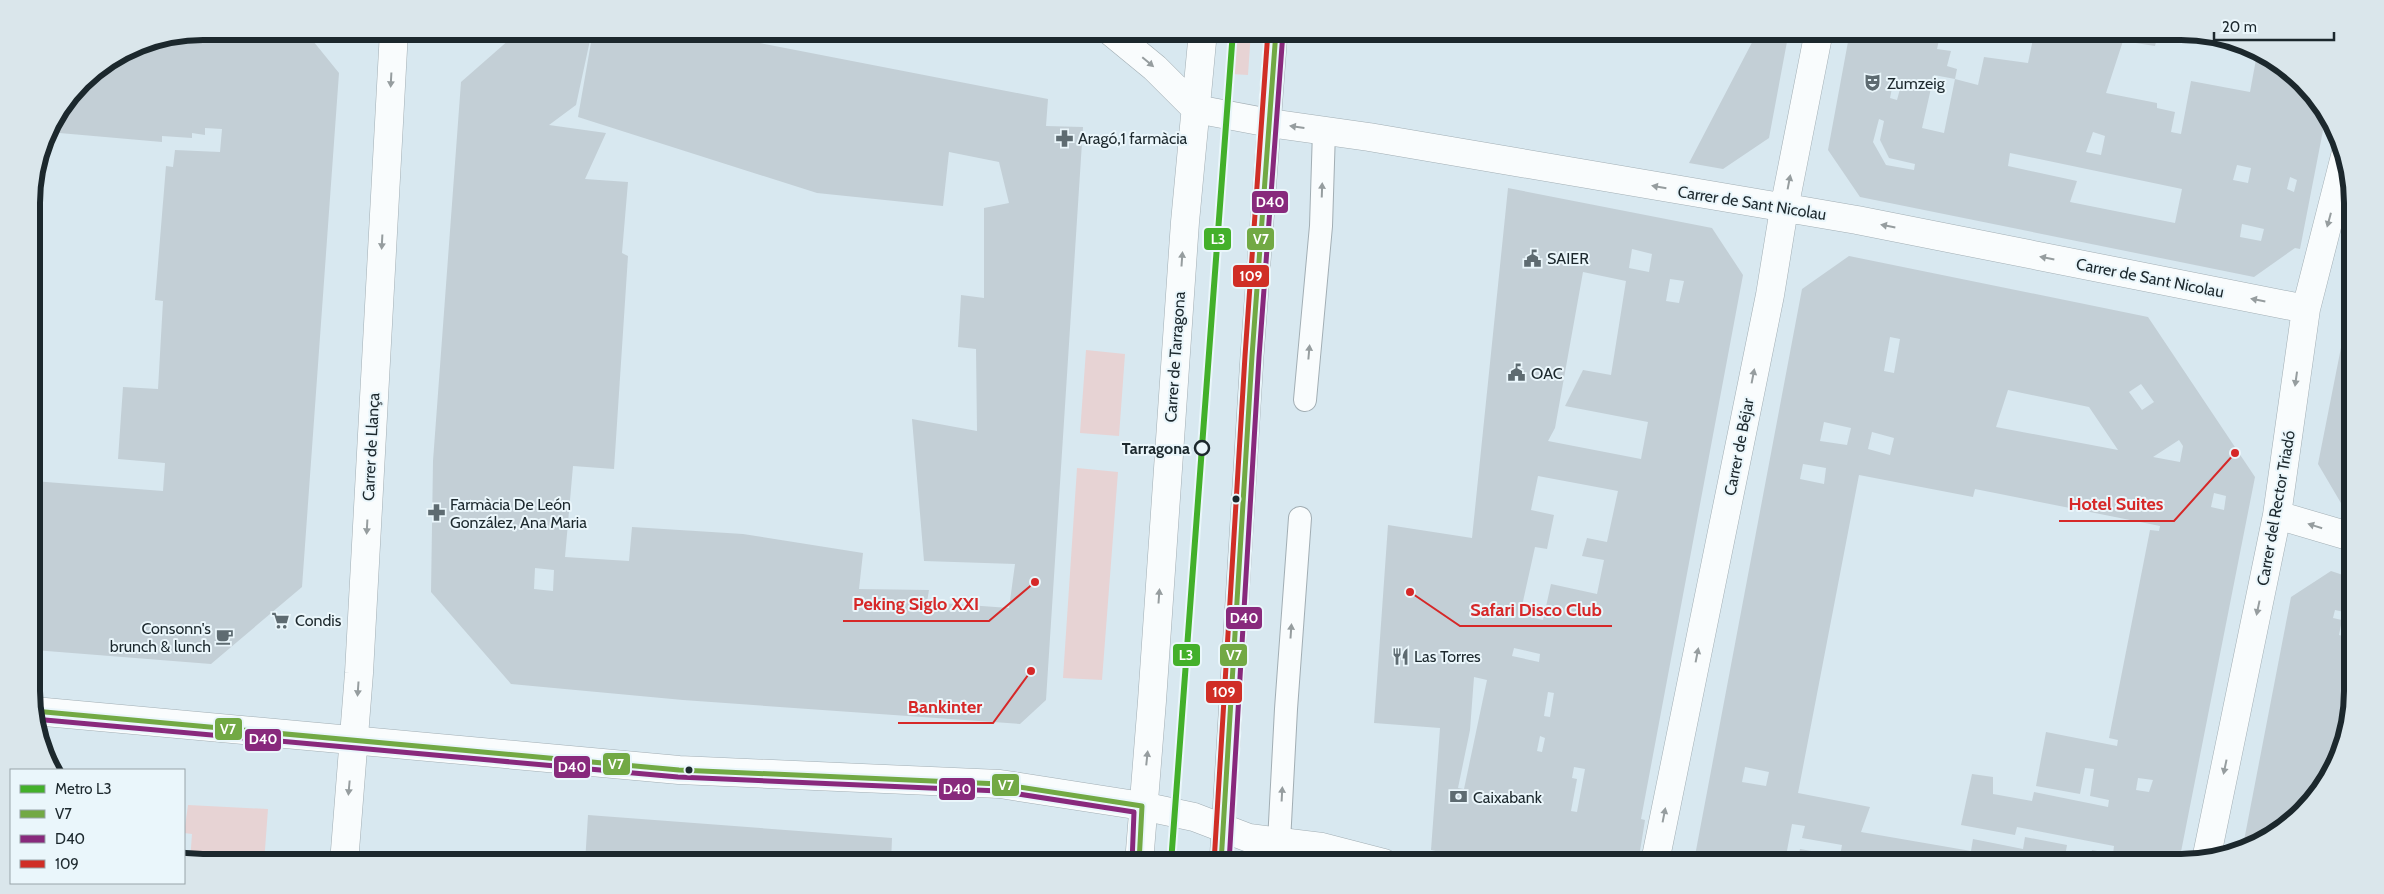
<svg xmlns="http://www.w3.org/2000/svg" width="2384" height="894" font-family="Cabin,sans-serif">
  <rect width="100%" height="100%" fill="#d8e8f0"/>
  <!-- green -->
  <path fill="#e7d3d4" d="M1235 31H1251L1248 75 1231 74Z
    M1086 350 1125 354 1119 436 1080 433Z
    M1077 468 1118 472 1102 680 1063 678Z
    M188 805 268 809 264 863H203L190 861 192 834 184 833Z"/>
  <!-- building -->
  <path fill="#c3cfd6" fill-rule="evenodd" d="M203 31H305L339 73 302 587 211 664 34 650 33 481 163 491 165 463 118 459 123 387 158 389 163 301 155 300 166 166 173 167 175 150 220 152 222 129 205 128V135L192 133V138L162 136V142L48 132 49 127 89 74 137 44Z
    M519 31H592L576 105 549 125 606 133 585 179 628 182 622 253 628 256 614 469 573 466 565 557 629 561 632 527 743 534 863 553 859 589 929 590 927 602 1009 608 1015 564 924 561 912 419 977 431 976 349 958 347 961 295 984 298V208L1009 203 999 162 949 152 943 206 817 193 578 117 593 31H698L1048 99 1046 126 1083 127 1046 700 1020 724 683 700 511 684 431 592 433 461 461 82ZM535 568 554 570 553 591 534 589Z
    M1758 31H1789L1769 138 1723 169 1689 163Z
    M1850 31H1941L1937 49 1951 51 1947 66 1957 69 1955 79 1934 75 1922 128 1944 133 1955 79 1978 85 1984 57 2028 63 2033 39 2041 41 2043 31H2170L2167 43 2156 42 2155 46 2123 41 2106 93 2157 103V108L2175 112 2171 132 2181 134 2191 81 2250 92 2257 54 2310 90 2326 115 2300 249 2295 248 2254 277 1860 197 1828 150ZM1892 88 1900 89 1897 100 1890 98ZM1879 119 1884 121 1880 140 1889 158 1915 164 1914 170 1886 165 1873 142ZM2093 132 2105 136 2101 155 2086 152ZM2010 153 2182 189 2175 223 2070 202 2077 181 2008 166ZM2237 165 2251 168 2248 183 2233 180ZM2290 177 2297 180 2294 192 2287 189ZM2242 224 2264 229 2261 241 2240 237Z
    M1508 188 1712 228 1743 275 1641 819 1645 820 1640 851 1628 858 1626 855 1614 862 1493 863 1431 850 1440 728 1374 723 1388 525 1472 538ZM1632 249 1652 254 1649 272 1629 268ZM1583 272 1626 281 1611 375 1583 370 1565 406 1648 422 1641 459 1548 441 1555 428ZM1670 279 1684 281 1679 303 1666 301ZM1538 476 1618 491 1607 542 1587 538 1582 556 1604 560 1597 594 1551 584 1543 620 1520 615 1535 547 1547 549 1554 515 1531 510ZM1514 648 1540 654 1539 662 1512 656ZM1474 677 1487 680 1464 789 1458 788 1470 730ZM1548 692 1554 693 1550 717 1544 716ZM1540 736 1545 738 1542 752 1537 751ZM1574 767 1585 769 1577 812 1571 811 1577 779 1572 778Z
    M1849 256 2148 317 2255 477 2179 862H2090L2092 850 2113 854 2114 846 2017 827 2015 835 1961 825 1972 774 1993 777V794L2032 801 2034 792 2108 807 2109 800 2090 796 2094 769 2085 768 2080 794 2036 786 2046 732 2117 746 2118 740 2109 738 2150 530 2159 531 2160 526 1975 489 1973 497 1859 475 1798 793 1870 807 1861 832 1971 851 1973 839 2023 849 2025 837 2067 845 2064 862 1694 861 1802 289ZM1890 337 1900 339 1894 373 1884 371ZM2141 384 2154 402 2142 410 2129 392ZM2008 390 2089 407 2118 450 1996 427ZM1824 422 1851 428 1847 445 1820 441ZM1872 432 1894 438 1890 455 1868 449ZM2179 440 2183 446 2180 462 2153 457ZM1803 464 1826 468 1824 484 1800 479ZM2214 493 2226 496 2224 510 2211 507ZM1745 767 1769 772 1766 786 1742 782ZM2138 778 2153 780 2149 792 2136 790ZM1792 824 1805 826 1802 838 1842 845 1840 856 1800 849 1798 858 1786 856Z
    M2351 297 2352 298V516L2348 515 2318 464Z
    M2331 571 2352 578 2353 614 2335 610 2333 618 2342 620 2339 635 2350 638 2353 631V691L2344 746 2317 795 2285 827 2242 851 2291 597Z
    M588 815 892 838 891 863H585Z
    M440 853 514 858V863H439Z"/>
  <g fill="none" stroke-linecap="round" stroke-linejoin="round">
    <defs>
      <path id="service" d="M1305 400 1321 226 1324 131
        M1221 863 1252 356 1276 31
        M1276 863 1279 842 1286 709 1300 518"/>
      <path id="minor" d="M1196 109 1270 123 1369 137 1857 220 2306 309
        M2277 515 2352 537
        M1142 806 1194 817 1249 838 1322 847 1384 863
        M2206 860 2277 515 2306 309 2345 156
        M1655 862 1770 295 1784 209 1819 31
        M344 863 359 673 394 31"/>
      <path id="tertiary" d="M34 711 679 770 1000 784 1142 806"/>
      <path id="primary" d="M1110 31 1155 68 1196 109
        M1139 863 1152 701 1185 222 1203 31"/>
    </defs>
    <!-- service casing -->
    <use href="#service" stroke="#a2aeb4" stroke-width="24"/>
    <!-- minor casing -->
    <use href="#minor" stroke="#a2aeb4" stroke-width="29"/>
    <!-- tertiary casing -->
    <use href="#tertiary" stroke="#a2aeb4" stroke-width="29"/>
    <!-- primary casing -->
    <use href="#primary" stroke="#a2aeb4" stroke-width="29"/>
    <!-- service -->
    <use href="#service" stroke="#f9fcfd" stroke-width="22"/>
    <!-- minor -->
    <use href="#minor" stroke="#f9fcfd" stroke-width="28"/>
    <!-- tertiary -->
    <use href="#tertiary" stroke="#f9fcfd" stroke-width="28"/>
    <!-- primary -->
    <use href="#primary" stroke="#f9fcfd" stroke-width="28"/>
    <defs>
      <path id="bus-1" d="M34 711 679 770 1000 784 1142 806 1139 863
        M1221 863 1252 356 1276 31"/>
      <path id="bus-2" d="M34 719 678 777 999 791 1134 812 1132 863
        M1229 863 1259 357 1283 32"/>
      <path id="bus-3" d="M1214 863 1245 356 1268 31"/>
    </defs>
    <!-- bus-1 casing -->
    <use href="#bus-1" stroke="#eaf6fb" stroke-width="9"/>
    <!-- bus-2 casing -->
    <use href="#bus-2" stroke="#eaf6fb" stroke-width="9"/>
    <!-- bus-3 casing -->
    <use href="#bus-3" stroke="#eaf6fb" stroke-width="9"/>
    <!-- bus-1 -->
    <use href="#bus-1" stroke="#72a944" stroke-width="5"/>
    <!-- bus-2 -->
    <use href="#bus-2" stroke="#88297c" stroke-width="5"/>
    <!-- bus-3 -->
    <use href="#bus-3" stroke="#d02e26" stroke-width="5"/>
    <defs>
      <path id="metro-1" d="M1171 863 1233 31"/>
    </defs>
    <!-- metro-1 casing -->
    <use href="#metro-1" stroke="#eaf6fb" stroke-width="10"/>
    <!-- metro-1 -->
    <use href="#metro-1" stroke="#43b02a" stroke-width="6"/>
  </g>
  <!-- one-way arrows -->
  <defs><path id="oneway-solid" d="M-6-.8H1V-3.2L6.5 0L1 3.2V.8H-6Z" transform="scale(1.25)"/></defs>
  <g fill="#969d9f">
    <use href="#oneway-solid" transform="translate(1148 62) rotate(40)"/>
    <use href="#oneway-solid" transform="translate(391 80) rotate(93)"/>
    <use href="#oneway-solid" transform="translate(1297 127) rotate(-172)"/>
    <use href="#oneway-solid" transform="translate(1789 182) rotate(-79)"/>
    <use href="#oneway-solid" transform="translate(1659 187) rotate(-170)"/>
    <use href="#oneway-solid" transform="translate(1322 190) rotate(-88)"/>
    <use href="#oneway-solid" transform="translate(2329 220) rotate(105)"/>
    <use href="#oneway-solid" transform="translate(1888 226) rotate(-169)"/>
    <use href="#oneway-solid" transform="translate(382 242) rotate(93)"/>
    <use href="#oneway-solid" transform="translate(2047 258) rotate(-169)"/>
    <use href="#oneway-solid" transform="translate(1182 259) rotate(-86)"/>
    <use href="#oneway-solid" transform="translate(2258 300) rotate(-169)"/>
    <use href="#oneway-solid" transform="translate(1309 352) rotate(-85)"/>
    <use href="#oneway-solid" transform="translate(1753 376) rotate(-79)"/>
    <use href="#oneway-solid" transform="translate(2296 379) rotate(98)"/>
    <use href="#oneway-solid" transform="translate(2315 526) rotate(-163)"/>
    <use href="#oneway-solid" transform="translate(367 527) rotate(93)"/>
    <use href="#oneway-solid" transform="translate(1159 596) rotate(-86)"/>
    <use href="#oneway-solid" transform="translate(2258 608) rotate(102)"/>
    <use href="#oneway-solid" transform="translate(1291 631) rotate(-86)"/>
    <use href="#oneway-solid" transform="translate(1697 655) rotate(-79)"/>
    <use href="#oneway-solid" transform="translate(358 689) rotate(94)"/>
    <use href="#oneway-solid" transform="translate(1147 758) rotate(-84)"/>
    <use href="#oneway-solid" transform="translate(2225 767) rotate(102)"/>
    <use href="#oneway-solid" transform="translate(349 788) rotate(95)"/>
    <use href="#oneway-solid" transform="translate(1282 794) rotate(-87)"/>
    <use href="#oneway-solid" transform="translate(1664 815) rotate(-79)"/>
  </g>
  <!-- icons -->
  <defs>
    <symbol id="theatre-bare" viewBox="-9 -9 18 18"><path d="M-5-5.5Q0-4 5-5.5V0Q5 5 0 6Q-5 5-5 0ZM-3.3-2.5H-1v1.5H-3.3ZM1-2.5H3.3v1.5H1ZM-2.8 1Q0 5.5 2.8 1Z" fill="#5e6b71" stroke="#eaf6fb" stroke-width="2.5" paint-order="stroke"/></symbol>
    <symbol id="pharmacy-bare" viewBox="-9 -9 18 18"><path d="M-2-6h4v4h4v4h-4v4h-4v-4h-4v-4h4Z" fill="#5e6b71" stroke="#eaf6fb" stroke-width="2.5" paint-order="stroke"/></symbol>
    <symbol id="civic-bare" viewBox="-9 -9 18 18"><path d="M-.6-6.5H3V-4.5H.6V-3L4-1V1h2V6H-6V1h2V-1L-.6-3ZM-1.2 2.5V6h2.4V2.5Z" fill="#5e6b71" stroke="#eaf6fb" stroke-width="2.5" paint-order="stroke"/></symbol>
    <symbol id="supermarket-bare" viewBox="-9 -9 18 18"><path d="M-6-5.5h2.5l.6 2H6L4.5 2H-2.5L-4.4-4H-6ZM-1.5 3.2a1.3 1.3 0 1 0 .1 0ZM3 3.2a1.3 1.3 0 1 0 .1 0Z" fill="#5e6b71" stroke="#eaf6fb" stroke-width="2.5" paint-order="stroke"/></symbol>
    <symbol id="cafe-bare" viewBox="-9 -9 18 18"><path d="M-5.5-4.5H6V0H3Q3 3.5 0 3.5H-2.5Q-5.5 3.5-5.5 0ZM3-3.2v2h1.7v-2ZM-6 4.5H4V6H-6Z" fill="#5e6b71" stroke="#eaf6fb" stroke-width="2.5" paint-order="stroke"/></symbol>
    <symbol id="restaurant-bare" viewBox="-9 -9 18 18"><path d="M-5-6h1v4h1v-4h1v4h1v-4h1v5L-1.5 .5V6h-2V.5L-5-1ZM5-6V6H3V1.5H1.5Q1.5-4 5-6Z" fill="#5e6b71" stroke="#eaf6fb" stroke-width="2.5" paint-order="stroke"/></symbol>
    <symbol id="bank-bare" viewBox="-9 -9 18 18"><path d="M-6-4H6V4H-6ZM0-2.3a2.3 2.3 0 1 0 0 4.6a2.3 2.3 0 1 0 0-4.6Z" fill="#5e6b71" stroke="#eaf6fb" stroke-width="2.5" paint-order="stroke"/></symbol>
  </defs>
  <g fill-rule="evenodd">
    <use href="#theatre-bare" x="1860" y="70" width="25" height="25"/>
    <use href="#pharmacy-bare" x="1052" y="126" width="25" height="25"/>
    <use href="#civic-bare" x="1520" y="246" width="25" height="25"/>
    <use href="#civic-bare" x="1504" y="360" width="25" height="25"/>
    <use href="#pharmacy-bare" x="424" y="500" width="25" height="25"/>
    <use href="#supermarket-bare" x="268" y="608" width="25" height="25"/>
    <use href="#cafe-bare" x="212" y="624" width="25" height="25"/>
    <use href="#restaurant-bare" x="1388" y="644" width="25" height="25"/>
    <use href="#bank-bare" x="1446" y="784" width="25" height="25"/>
  </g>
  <!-- markers -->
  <circle fill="#eaf6fb" stroke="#1c282d" stroke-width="2.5" cx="1202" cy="448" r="7"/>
  <g fill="#1c282d" stroke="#eaf6fb" stroke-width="2">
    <circle cx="1236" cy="499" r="4.5"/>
    <circle cx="689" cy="770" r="4.5"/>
  </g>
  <g text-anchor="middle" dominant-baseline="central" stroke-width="4" stroke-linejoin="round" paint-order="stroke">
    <!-- poi labels -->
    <g font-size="16" fill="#1c282d" stroke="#eaf6fb" text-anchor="start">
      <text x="1887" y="83">Zumzeig</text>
      <text x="1078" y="138">Aragó,1 farmàcia</text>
      <text x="1547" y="258">SAIER</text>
      <text x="1531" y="373">OAC</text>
      <text x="450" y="504">Farmàcia De León<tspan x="450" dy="18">González, Ana Maria</tspan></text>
      <text x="295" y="620">Condis</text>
      <text x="211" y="628" text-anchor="end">Consonn's<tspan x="211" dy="18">brunch &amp; lunch</tspan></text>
      <text x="1414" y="656">Las Torres</text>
      <text x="1473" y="797">Caixabank</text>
    </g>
    <!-- street labels -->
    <g font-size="16" fill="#1c282d" stroke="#eaf6fb">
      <text transform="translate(1752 203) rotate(9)">Carrer de Sant Nicolau</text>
      <text transform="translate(2150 278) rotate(11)">Carrer de Sant Nicolau</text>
      <text transform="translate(1175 357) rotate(-86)">Carrer de Tarragona</text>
      <text transform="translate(371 447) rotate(-87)">Carrer de Llança</text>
      <text transform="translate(1739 447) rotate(-79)">Carrer de Béjar</text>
      <text transform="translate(2276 508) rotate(-80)">Carrer del Rector Triadó</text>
    </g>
    <!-- stop labels -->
    <g font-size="16" font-weight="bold" fill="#1c282d" stroke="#eaf6fb" text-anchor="end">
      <text x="1190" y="448">Tarragona</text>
    </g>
  </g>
  <!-- crop -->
  <path d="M0 0H2384V894H0ZM203 40H2181A163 163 0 0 1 2344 203V691A163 163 0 0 1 2181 854H203A163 163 0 0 1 40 691V203A163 163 0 0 1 203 40Z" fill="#dae6eb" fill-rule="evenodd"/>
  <path fill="none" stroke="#1c282d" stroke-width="6" d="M203 40H2181A163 163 0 0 1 2344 203V691A163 163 0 0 1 2181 854H203A163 163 0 0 1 40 691V203A163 163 0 0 1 203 40Z"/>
  <!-- callouts -->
  <path fill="none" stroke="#d62828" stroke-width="2" d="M2235 453L2174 521H2059M1035 582L989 621H843M1410 592L1460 626H1612M1031 671L993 723H898"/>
  <g fill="#d62828" stroke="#eaf6fb" stroke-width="2">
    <circle cx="2235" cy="453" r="5"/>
    <circle cx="1035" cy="582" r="5"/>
    <circle cx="1410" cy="592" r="5"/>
    <circle cx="1031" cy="671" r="5"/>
  </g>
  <g font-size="18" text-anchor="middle" font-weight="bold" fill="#d62828" stroke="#eaf6fb" stroke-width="4" stroke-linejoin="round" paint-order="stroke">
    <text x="2116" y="510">Hotel Suites</text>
    <text x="916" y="610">Peking Siglo XXI</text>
    <text x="1536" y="616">Safari Disco Club</text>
    <text x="945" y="713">Bankinter</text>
  </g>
  <g stroke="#eaf6fb" stroke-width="2">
    <rect x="1251" y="190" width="38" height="24" rx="5" fill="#88297c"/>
    <rect x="1246" y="227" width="29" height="24" rx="5" fill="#72a944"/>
    <rect x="1203" y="227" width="29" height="24" rx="5" fill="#43b02a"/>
    <rect x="1232" y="264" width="38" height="24" rx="5" fill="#d02e26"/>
    <rect x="1225" y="606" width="38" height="24" rx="5" fill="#88297c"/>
    <rect x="1219" y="643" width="29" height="24" rx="5" fill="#72a944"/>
    <rect x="1172" y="643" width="29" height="24" rx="5" fill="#43b02a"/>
    <rect x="1205" y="680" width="38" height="24" rx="5" fill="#d02e26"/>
    <rect x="214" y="717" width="29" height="24" rx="5" fill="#72a944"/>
    <rect x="244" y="728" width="38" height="24" rx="5" fill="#88297c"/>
    <rect x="602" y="752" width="29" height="24" rx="5" fill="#72a944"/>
    <rect x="553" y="755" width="38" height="24" rx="5" fill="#88297c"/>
    <rect x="991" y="773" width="29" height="24" rx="5" fill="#72a944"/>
    <rect x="938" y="777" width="38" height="24" rx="5" fill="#88297c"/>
  </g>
  <g font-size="14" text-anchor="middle" font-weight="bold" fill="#fff">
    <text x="1270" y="207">D40</text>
    <text x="1261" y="244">V7</text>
    <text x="1218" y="244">L3</text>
    <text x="1251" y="281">109</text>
    <text x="1244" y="623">D40</text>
    <text x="1234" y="660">V7</text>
    <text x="1186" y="660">L3</text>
    <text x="1224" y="697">109</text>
    <text x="228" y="734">V7</text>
    <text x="263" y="744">D40</text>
    <text x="616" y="769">V7</text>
    <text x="572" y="772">D40</text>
    <text x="1006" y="790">V7</text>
    <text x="957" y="794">D40</text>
  </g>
  <!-- legend -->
  <rect x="10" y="769" width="175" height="115" fill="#eaf6fb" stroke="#98a4a9"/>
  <rect x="20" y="785" width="25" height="8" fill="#43b02a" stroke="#98a4a9"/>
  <text x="55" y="794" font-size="15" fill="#1c282d">Metro L3</text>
  <rect x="20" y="810" width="25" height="8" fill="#72a944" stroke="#98a4a9"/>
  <text x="55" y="819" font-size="15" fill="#1c282d">V7</text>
  <rect x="20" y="835" width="25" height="8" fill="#88297c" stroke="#98a4a9"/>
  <text x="55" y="844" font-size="15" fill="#1c282d">D40</text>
  <rect x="20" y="860" width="25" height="8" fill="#d02e26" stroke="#98a4a9"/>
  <text x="55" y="869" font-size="15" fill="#1c282d">109</text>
  <!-- scale -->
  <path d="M2214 32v8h120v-8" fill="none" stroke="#1c282d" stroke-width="2.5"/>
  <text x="2222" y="32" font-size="15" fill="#1c282d" stroke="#eaf6fb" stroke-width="4" paint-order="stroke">20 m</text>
</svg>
